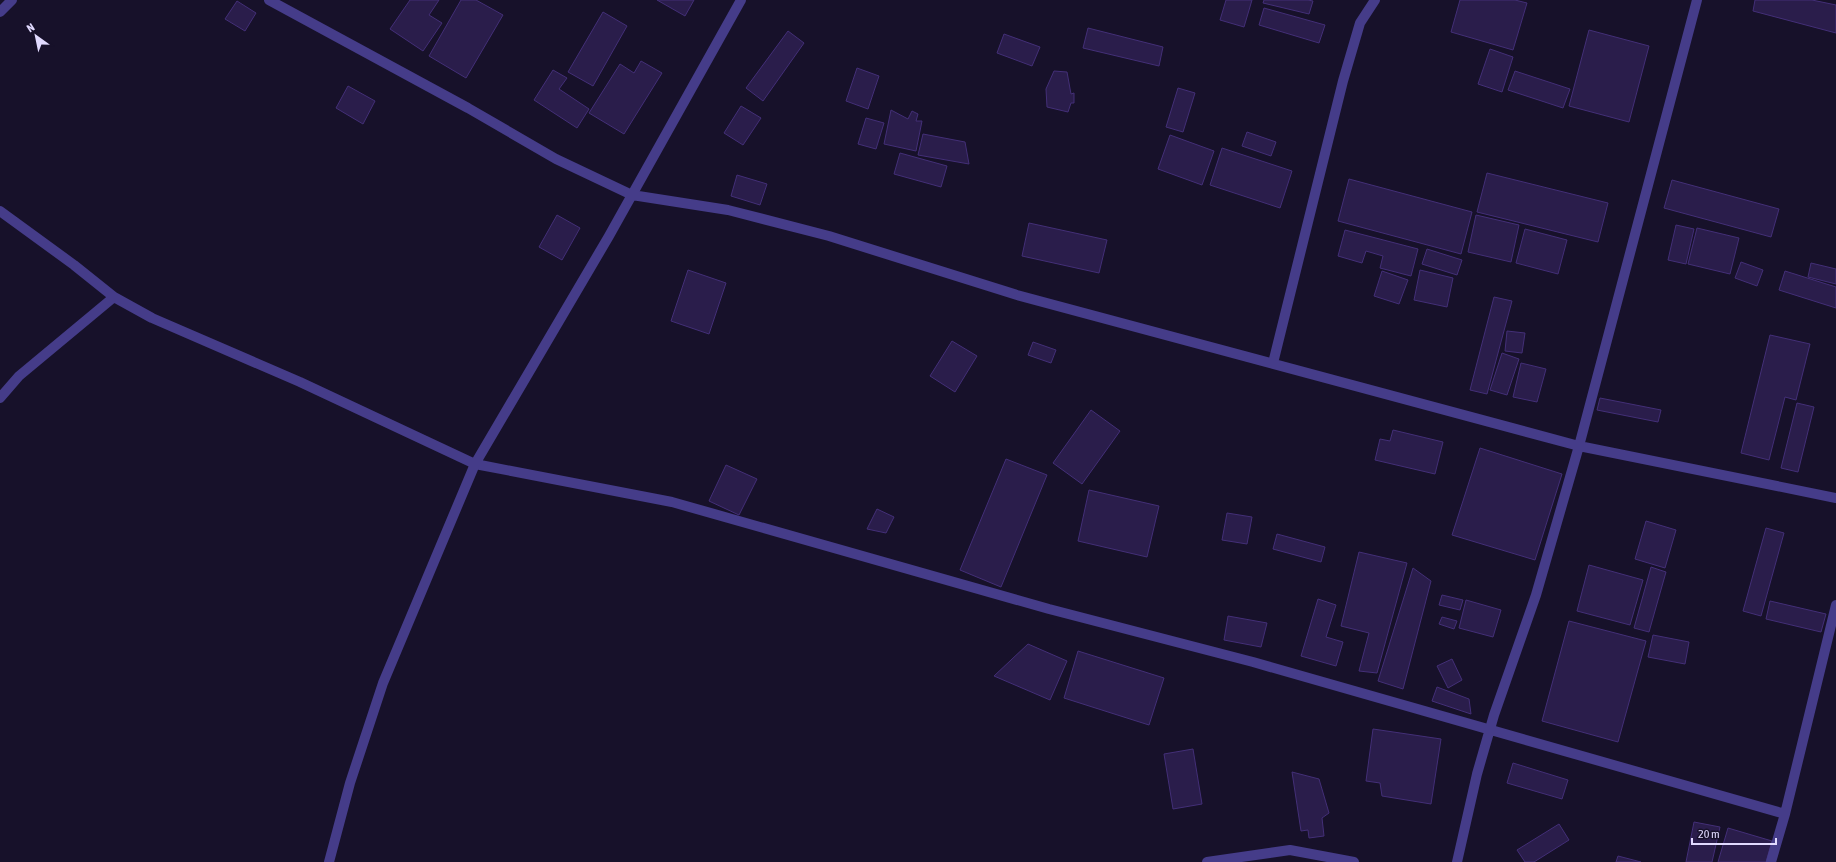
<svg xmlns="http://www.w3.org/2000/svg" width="1836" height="862" font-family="'Asap Condensed',sans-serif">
  <rect width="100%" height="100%" fill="#17112a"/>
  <!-- building -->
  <path fill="#2a1d4b" stroke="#432f77" d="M410 0H439L429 15 442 23 423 51 390 29Z
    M461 0H476L503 15 466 78 429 56Z
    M657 0H694L685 16Z
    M1226 0H1252L1244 27 1220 20Z
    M1264 0H1308L1313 1 1309 14 1263 3Z
    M1460 0H1515L1527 3 1513 50 1451 32Z
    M1755 0H1812L1836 5V33L1753 11Z
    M237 1 256 13 245 31 225 19Z
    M1264 8 1325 25 1319 43 1259 25Z
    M603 12 627 26 593 86 568 72Z
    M1088 28 1163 47 1159 66 1083 48Z
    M1589 30 1649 46 1629 122 1569 106Z
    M788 31 804 43 763 101 746 88Z
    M1004 34 1040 47 1032 66 997 53Z
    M1490 49 1513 57 1502 92 1478 84Z
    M641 61 662 73 624 134 589 113 620 64 634 73Z
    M857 68 879 76 868 109 846 101Z
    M553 70 567 78 559 89 589 109 577 128 534 100Z
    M1054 71 1067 72 1071 94 1074 93V103H1071L1068 112 1047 107 1046 89Z
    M1515 71 1570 89 1563 108 1508 90Z
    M348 86 375 101 363 124 336 108Z
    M1178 88 1195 93 1183 132 1166 127Z
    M741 106 761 118 743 145 724 133Z
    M891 110 908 119 912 111 918 114 916 121H922L916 151 884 144Z
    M866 118 884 123 876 149 858 144Z
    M1247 132 1276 142 1271 156 1242 146Z
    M923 134 965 142 969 164 918 155Z
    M1170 135 1214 151 1202 185 1158 169Z
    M1222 148 1292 171 1280 208 1210 185Z
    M900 153 947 166 941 187 894 174Z
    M1487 173 1608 203 1598 242 1477 212Z
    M737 175 767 184 760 205 731 196Z
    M1349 179 1472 212 1461 254 1338 221Z
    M1672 180 1779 209 1771 237 1664 208Z
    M557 215 580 228 562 260 539 247Z
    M1476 215 1519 225 1511 262 1468 252Z
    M1029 223 1107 240 1099 273 1022 256Z
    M1676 225 1694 229 1686 264 1668 260Z
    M1697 228 1739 238 1730 274 1688 264Z
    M1525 229 1567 240 1558 274 1516 263Z
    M1345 230 1418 249 1411 276 1380 268 1383 256 1366 251 1362 263 1338 256Z
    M1427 249 1462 260 1457 275 1422 264Z
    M1741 262 1763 270 1757 286 1735 278Z
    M1811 263 1836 269V284L1808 277Z
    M688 270 726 283 709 334 671 321Z
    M1420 270 1453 278 1447 307 1414 300Z
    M1382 271 1408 280 1399 304 1374 296Z
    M1785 271 1836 287V308L1779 290Z
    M1494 297 1512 301 1487 394 1470 390Z
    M1507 331 1525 333 1522 353 1505 351Z
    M1770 335 1810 344 1796 400 1785 397 1769 460 1741 453Z
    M952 341 977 356 955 392 930 376Z
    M1033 342 1056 350 1051 363 1028 355Z
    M1502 353 1519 359 1507 395 1490 390Z
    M1521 363 1546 369 1537 402 1513 397Z
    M1600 398 1661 410 1658 422 1597 410Z
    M1797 403 1814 407 1798 472 1781 468Z
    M1091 410 1120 431 1082 484 1053 463Z
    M1393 430 1443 442 1435 474 1375 460 1380 439 1390 441Z
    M1480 448 1562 474 1535 560 1452 535Z
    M1006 459 1047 475 1001 587 960 570Z
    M726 465 757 479 739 515 709 501Z
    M1089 490 1159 506 1147 557 1078 541Z
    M877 509 894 517 886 533 867 529Z
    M1227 513 1252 517 1247 544 1222 540Z
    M1646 521 1676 530 1665 568 1635 559Z
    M1766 528 1784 533 1761 616 1743 611Z
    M1277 534 1325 547 1321 562 1273 549Z
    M1359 552 1407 563 1377 673 1359 671 1369 633 1341 626Z
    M1589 565 1643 580 1630 625 1577 611Z
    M1651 567 1666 572 1649 632 1634 628Z
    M1413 568 1431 581 1403 689 1378 681Z
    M1442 595 1463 600 1460 610 1439 605Z
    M1318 599 1336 605 1326 637 1343 642 1336 666 1301 656Z
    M1466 600 1501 610 1493 637 1459 628Z
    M1770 601 1826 614 1821 632 1766 619Z
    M1228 616 1267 623 1261 647 1224 640Z
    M1442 617 1457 621 1454 629 1439 624Z
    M1569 621 1646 641 1618 742 1542 721Z
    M1653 635 1689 642 1685 664 1648 657Z
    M1028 644 1067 661 1050 700 994 676Z
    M1078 651 1164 678 1149 725 1064 698Z
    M1452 659 1462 680 1448 688 1437 666Z
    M1437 687 1469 699 1471 714 1432 701Z
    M1373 729 1441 739 1431 804 1382 796 1380 783 1366 781Z
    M1193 749 1202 804 1173 809 1164 754Z
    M1513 763 1568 780 1562 799 1507 783Z
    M1292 772 1319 779 1329 813 1322 818 1324 836 1309 838 1308 830 1301 831Z
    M1694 822 1720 827 1712 862H1686Z
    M1559 824 1569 840 1534 862H1525L1517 850Z
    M1728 828 1772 841 1766 862H1718Z
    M1618 856 1641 862H1616Z"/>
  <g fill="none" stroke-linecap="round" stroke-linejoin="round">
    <!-- street -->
    <path stroke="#453c89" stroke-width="10" d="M269 0 468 108 556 159 632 195 728 210 829 236 1017 295 1579 446 1836 498
      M0 12 12 0
      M0 211 74 265 114 297 152 318 300 382 475 464 672 502 1049 609 1253 662 1785 814
      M1273 363 1343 81 1360 23 1375 0
      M0 398 19 376 114 297
      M329 862 350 783 383 683 475 464 609 236 741 0
      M1207 862 1290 850 1354 862
      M1457 862 1477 774 1494 715 1536 595 1579 446 1697 0
      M1771 862 1785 814 1836 605"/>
  </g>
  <!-- north arrow -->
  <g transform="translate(36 36) rotate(327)" stroke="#17112a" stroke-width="3" paint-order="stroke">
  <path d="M0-3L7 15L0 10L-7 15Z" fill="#e1daff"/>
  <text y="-6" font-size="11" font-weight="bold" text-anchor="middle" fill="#e1daff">N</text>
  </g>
  <!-- scale -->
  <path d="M1692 838v6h84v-6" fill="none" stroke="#e1daff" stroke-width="2"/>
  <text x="1698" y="838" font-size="12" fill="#e1daff" stroke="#17112a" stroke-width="3" paint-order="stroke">20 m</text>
</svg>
